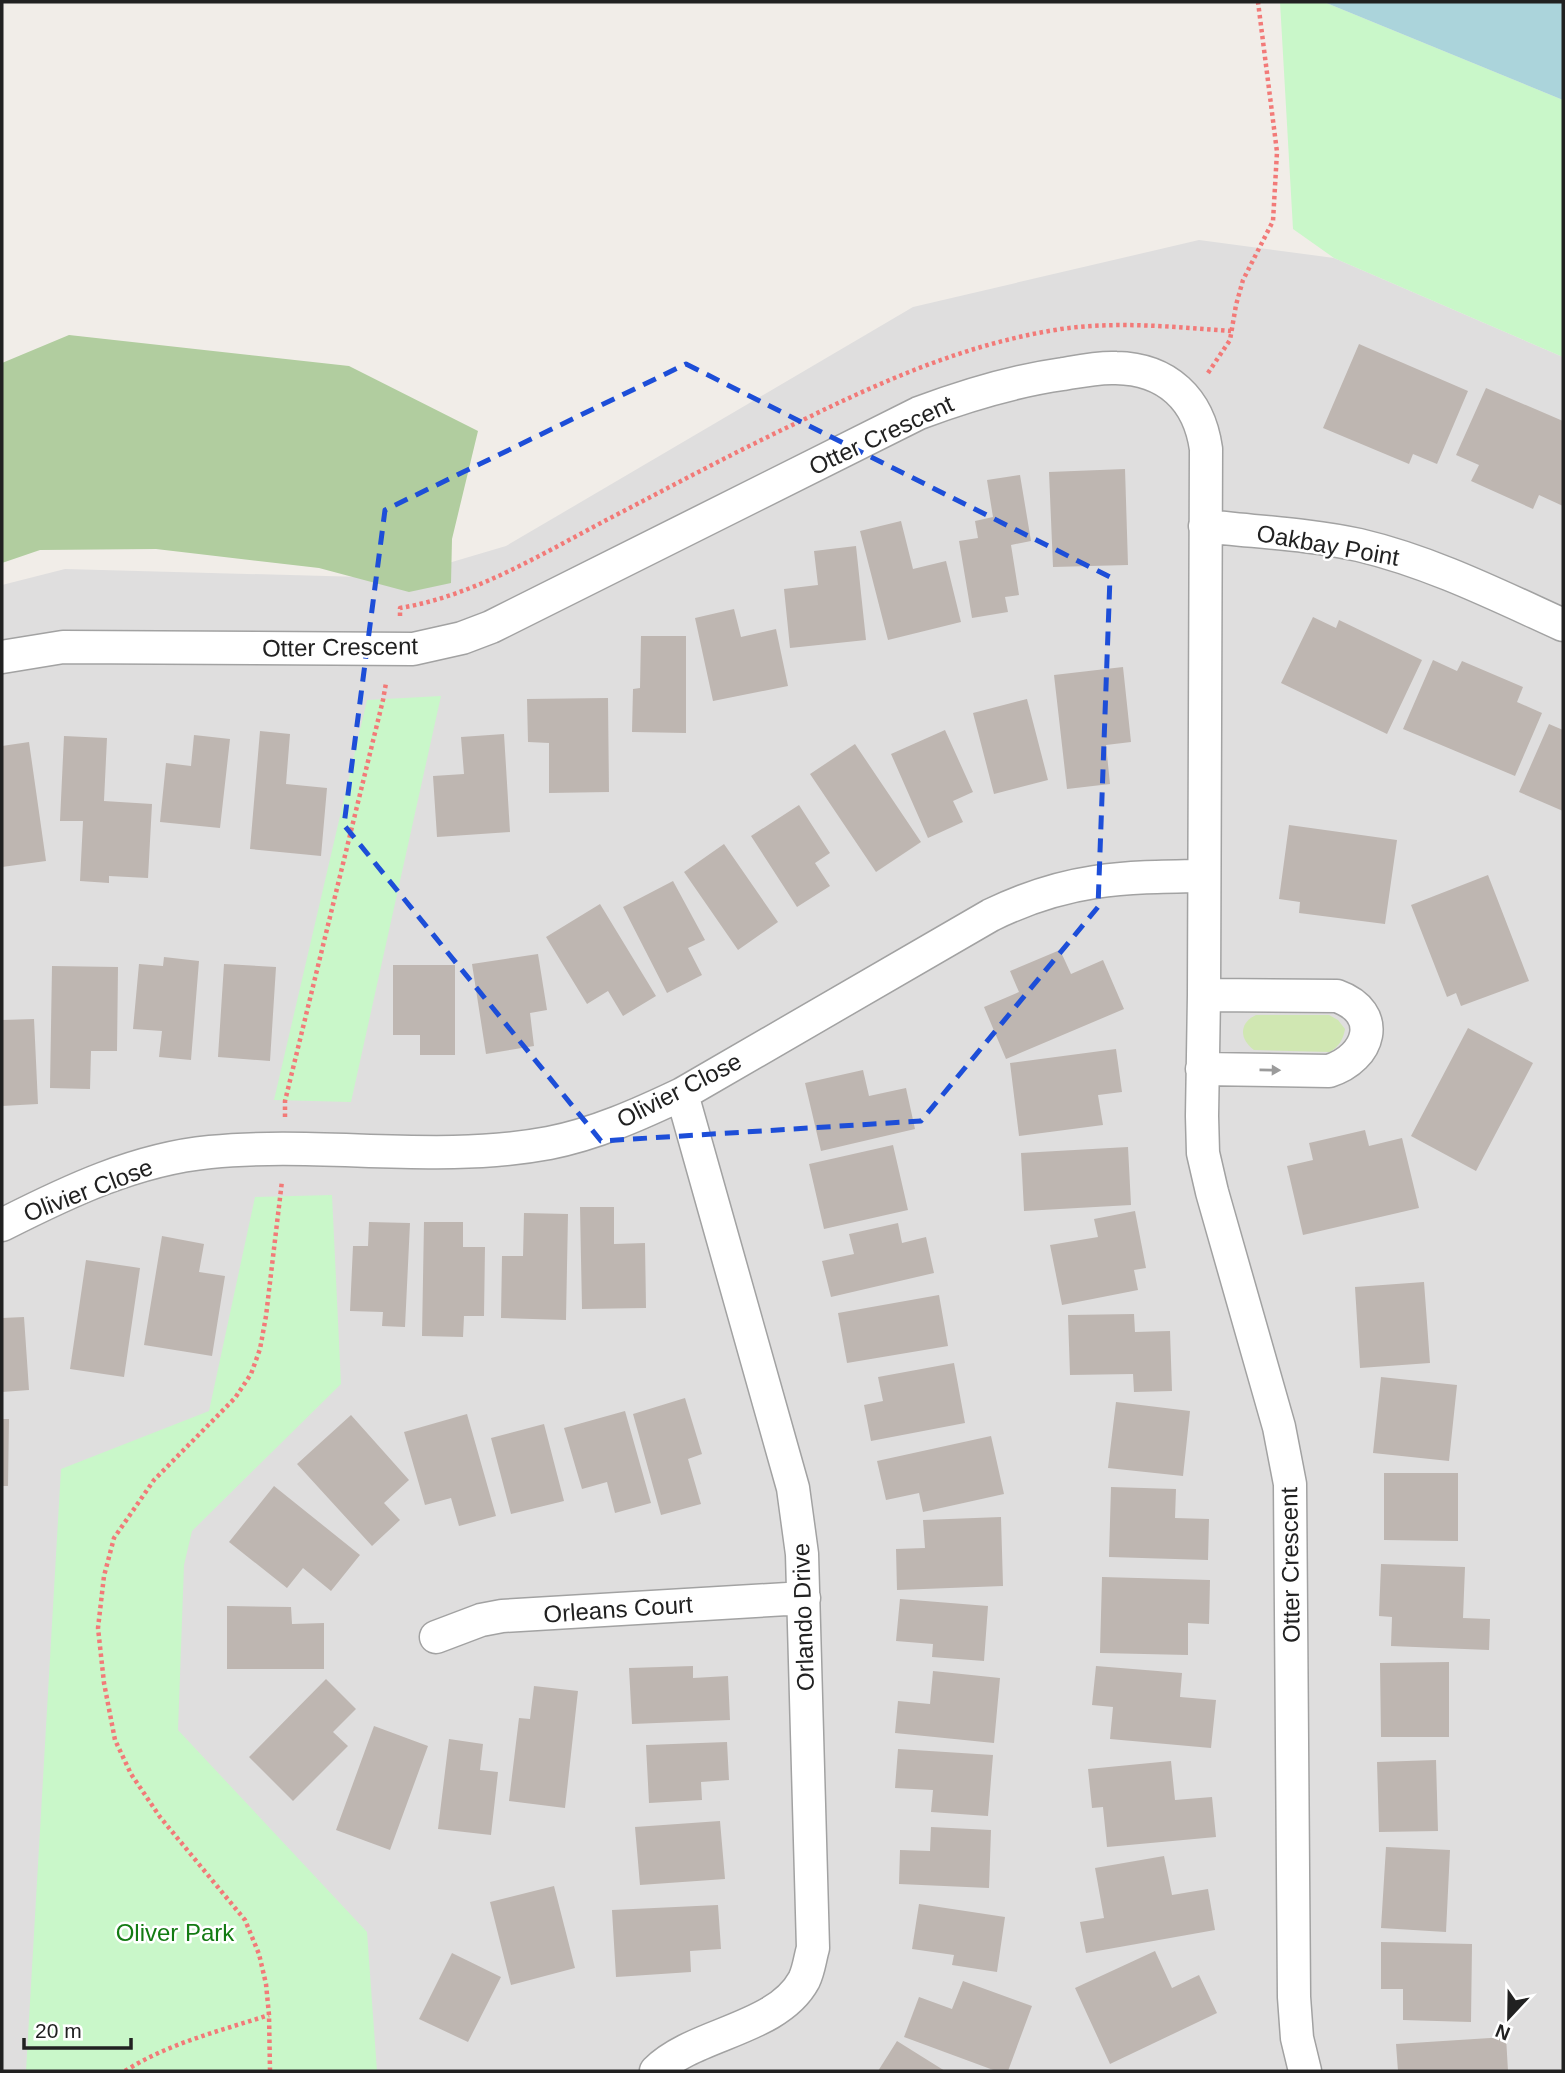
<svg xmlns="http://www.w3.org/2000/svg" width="1565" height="2073" font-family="Arial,sans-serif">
  <rect width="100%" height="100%" fill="#f1ede8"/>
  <!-- residential -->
  <path fill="#dfdede" d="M1199 240 1334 258 1563 357V2071H2V585L65 569 398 578 506 546 913 307Z"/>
  <!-- grass -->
  <path fill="#d0e7b2" d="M1256 1015H1329L1338 1020 1345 1029C1343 1040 1339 1046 1330 1052L1254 1050C1239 1039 1239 1023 1256 1015Z"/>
  <!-- forest -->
  <path fill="#b1cd9f" d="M69 335 349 366 478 431 452 539 451 583 409 592 319 568 156 549 40 550 2 563V363Z"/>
  <!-- park -->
  <path fill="#c9f7c9" d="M1280 2H1324L1563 100V357L1334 258 1293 229Z
    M441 696 351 1102 274 1100 367 700Z
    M332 1195 341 1384 192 1531 184 1565 178 1730 367 1932 377 2071H26L61 1469 209 1411 255 1197Z"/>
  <!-- water -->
  <path fill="#abd4db" d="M1324 2H1563V100Z"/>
  <!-- building -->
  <path fill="#beb6b1" d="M1359 344 1468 391 1437 464 1413 454 1409 464 1323 428Z
    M1486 388 1563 421V506L1539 495 1533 509 1471 481 1479 465 1456 455Z
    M1125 469 1128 565 1053 567 1049 472Z
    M1020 475 1031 541 1011 545 1019 595 1005 597 1008 612 972 618 959 541 978 538 975 521 993 517 987 480Z
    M901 521 913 569 946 561 961 622 888 640 860 531Z
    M856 546 866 640 790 648 784 589 818 585 814 551Z
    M734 609 741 637 776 629 788 686 713 701 695 618Z
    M1313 617 1336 628 1339 620 1422 660 1387 734 1281 683Z
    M641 636H686V733L632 732 633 689 640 688Z
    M1433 660 1457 671 1462 661 1523 687 1517 702 1542 713 1515 776 1403 729Z
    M1123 667 1131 742 1106 745 1110 784 1067 789 1054 675Z
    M608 698 609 792 549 793V743L528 742 527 699Z
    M1027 699 1048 780 994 794 973 713Z
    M1549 724 1563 730V811L1519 792Z
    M945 730 973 792 953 801 963 822 928 838 891 754Z
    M260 731 290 734 286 784 327 788 321 856 250 849Z
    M504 734 510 832 437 837 433 776 464 774 461 737Z
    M194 735 230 739 220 828 160 822 166 763 191 766Z
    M64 736 107 738 104 801 152 804 148 878 109 876V883L80 881 83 821H60Z
    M29 742 46 861 2 867V746Z
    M855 744 921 842 876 872 810 774Z
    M799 805 830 853 815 863 830 886 797 907 751 836Z
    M1289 825 1397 840 1385 924 1299 913 1300 902 1279 899Z
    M724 844 778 922 738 950 684 872Z
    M1488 875 1529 981 1461 1006 1456 993 1447 997 1411 905Z
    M673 881 705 940 688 948 702 975 667 993 623 907Z
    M600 904 656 996 623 1016 608 991 587 1004 546 937Z
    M1060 950 1071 974 1103 960 1124 1009 1006 1059 984 1007 1019 992 1010 971Z
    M538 954 547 1010 530 1013 534 1046 486 1054 472 964Z
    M164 957 199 961 191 1060 159 1057 162 1031 133 1029 139 964 163 966Z
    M224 964 276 967 270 1061 218 1057Z
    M393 965H455V1055H420V1035H393Z
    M52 966 118 967 117 1051H91L90 1089 50 1088Z
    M34 1019 38 1104 2 1106V1020Z
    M1468 1028 1533 1063 1476 1171 1411 1136Z
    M1116 1049 1122 1092 1098 1095 1103 1125 1019 1136 1010 1063Z
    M863 1070 869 1096 906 1088 915 1129 821 1151 805 1083Z
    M1365 1130 1369 1146 1402 1138 1419 1208 1303 1235 1287 1166 1313 1160 1309 1143Z
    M893 1145 908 1210 824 1229 809 1164Z
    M1128 1147 1131 1205 1024 1211 1021 1153Z
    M580 1207H614V1244L645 1243 646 1308 582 1309Z
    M1135 1211 1146 1268 1134 1270 1138 1290 1062 1305 1050 1245 1098 1237 1094 1219Z
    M524 1213 568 1214 566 1320 501 1318 502 1256H523Z
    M369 1222 410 1223 405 1327 382 1326 383 1312 350 1311 353 1246H368Z
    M424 1222H463V1247H485L484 1316H464L463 1337 422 1336Z
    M898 1223 902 1243 926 1237 934 1273 831 1297 822 1261 854 1254 849 1234Z
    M162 1236 204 1244 199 1272 225 1276 212 1356 144 1345Z
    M86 1260 140 1268 124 1377 70 1369Z
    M1424 1282 1430 1363 1360 1368 1355 1287Z
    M939 1295 948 1346 847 1363 838 1313Z
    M1134 1314 1135 1332 1170 1331 1172 1391 1134 1392 1133 1374 1070 1375 1068 1315Z
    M24 1317 29 1390 2 1392V1318Z
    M954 1363 965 1423 871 1441 864 1405 883 1401 878 1377Z
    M1381 1377 1457 1385 1449 1461 1373 1453Z
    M685 1398 702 1454 688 1459 701 1504 661 1515 633 1414Z
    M1116 1402 1190 1411 1183 1476 1108 1468Z
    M625 1411 651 1503 615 1513 607 1482 582 1489 564 1428Z
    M467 1414 496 1516 459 1526 451 1498 425 1505 404 1432Z
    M351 1415 409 1480 384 1503 400 1520 372 1546 297 1464Z
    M2 1419H9L8 1486H2Z
    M544 1424 564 1501 511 1514 491 1438Z
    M991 1436 1004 1494 923 1512 919 1493 886 1500 877 1461Z
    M1384 1473H1458V1541L1384 1540Z
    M274 1486 360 1555 331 1591 303 1568 287 1588 229 1542Z
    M1111 1487 1176 1489 1175 1518 1209 1519 1208 1560 1109 1557Z
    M1001 1517 1003 1586 897 1590 896 1549 925 1548 923 1520Z
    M1381 1564 1465 1567 1463 1618 1490 1619 1489 1650 1391 1646 1392 1617 1379 1616Z
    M1102 1577 1210 1580 1209 1624 1188 1623V1655L1100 1653Z
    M900 1599 988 1606 984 1661 932 1657 933 1644 896 1641Z
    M227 1606 291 1607 292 1624 324 1623V1669H227Z
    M1449 1662V1737H1381L1380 1663Z
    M693 1666V1678L728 1676 730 1720 632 1724 629 1668Z
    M1096 1666 1182 1673 1180 1697 1216 1700 1211 1748 1110 1739 1113 1707 1092 1705Z
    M933 1671 1000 1678 994 1743 895 1733 898 1701 930 1704Z
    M326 1679 356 1709 333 1732 348 1746 293 1801 249 1757Z
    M534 1686 578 1691 565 1808 509 1801 519 1718 530 1719Z
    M374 1726 428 1746 390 1850 336 1830Z
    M449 1739 483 1744 480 1770 498 1772 491 1835 438 1829Z
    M727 1742 729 1780 701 1782 702 1800 649 1803 646 1745Z
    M898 1749 993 1755 988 1816 931 1812 933 1790 895 1788Z
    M1436 1760 1438 1831 1379 1832 1377 1762Z
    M1171 1761 1175 1800 1212 1797 1216 1837 1107 1847 1103 1807 1092 1808 1088 1769Z
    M720 1821 725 1879 640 1885 635 1827Z
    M931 1827 991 1830 989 1888 899 1884 900 1850 930 1851Z
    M1386 1847 1450 1850 1446 1932 1381 1928Z
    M1164 1856 1172 1895 1208 1889 1215 1930 1086 1953 1080 1922 1104 1918 1095 1868Z
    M554 1886 575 1968 511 1985 490 1902Z
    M919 1904 1005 1917 997 1972 952 1965 954 1955 912 1949Z
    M718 1905 721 1949 690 1951 691 1972 616 1977 612 1910Z
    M1381 1942 1472 1944 1471 2022 1403 2020V1989H1381Z
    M1155 1951 1172 1988 1199 1975 1217 2013 1110 2064 1075 1988Z
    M452 1953 501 1977 468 2042 419 2019Z
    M963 1981 1032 2006 1008 2071H996L904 2037 919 1997 952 2009Z
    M1506 2037 1508 2071H1398L1396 2044Z
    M897 2041 945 2071H878Z"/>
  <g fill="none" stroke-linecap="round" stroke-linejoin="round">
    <defs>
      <path id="minor" d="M1205 526C1256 532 1309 534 1359 545 1431 562 1497 595 1563 625
        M2 657 63 647 413 649 462 638 491 627 919 413C967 395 1013 381 1063 374 1080 371 1099 367 1116 368 1167 369 1199 399 1206 449L1204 995 1202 1116 1203 1153 1212 1192 1279 1427 1290 1484 1294 1997 1297 2038 1305 2071
        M1202 1069 1329 1071C1370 1058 1384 1013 1337 996L1204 995
        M2 1225C67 1192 136 1159 210 1152 322 1141 437 1164 549 1143 595 1134 640 1114 682 1094L991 915C1067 878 1121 877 1203 876
        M436 1637 481 1620 502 1616 804 1598
        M656 2071C694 2033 777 2030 804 1980 809 1970 810 1958 813 1948L802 1554 793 1488 682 1094"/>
    </defs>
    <!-- minor casing -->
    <use href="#minor" stroke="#a2a2a2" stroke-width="35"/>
    <!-- path -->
    <path stroke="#f27a78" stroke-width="4.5" stroke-dasharray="3.5 3.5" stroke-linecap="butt" d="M1208 373 1230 340 1236 305 1243 280 1273 221 1277 152 1258 2
      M400 616V608C478 595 548 550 618 514 681 481 743 448 807 418 889 378 970 343 1061 329 1117 321 1175 327 1231 331
      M285 1117V1101L383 700 386 683
      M125 2071C169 2043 220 2031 269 2015
      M270 2071 269 2015 266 1984 259 1954 245 1920 160 1817 131 1774 115 1740 104 1683 98 1628 104 1576 114 1538 154 1480 235 1398 251 1374 260 1349 266 1316 282 1181"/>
    <!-- minor -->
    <use href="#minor" stroke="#fff" stroke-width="32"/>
  </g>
  <!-- one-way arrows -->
  <defs><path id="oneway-solid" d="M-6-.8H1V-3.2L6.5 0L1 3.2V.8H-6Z" transform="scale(1.75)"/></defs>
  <use fill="#9b9b9b" href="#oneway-solid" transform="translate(1270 1070) rotate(1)"/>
  <!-- marked area -->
  <path fill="none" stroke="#1d4ed8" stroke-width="5" stroke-dasharray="14 9" stroke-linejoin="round" d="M686 364 1110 577 1098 907 921 1121 601 1141 344 825 385 510Z"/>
  <g text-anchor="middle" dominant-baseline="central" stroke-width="5" stroke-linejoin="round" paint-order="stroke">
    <!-- street labels -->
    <g font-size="24" fill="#212121" stroke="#fff">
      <text transform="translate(881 435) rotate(-25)">Otter Crescent</text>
      <text transform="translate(1328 545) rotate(10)">Oakbay Point</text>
      <text transform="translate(340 647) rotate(-1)">Otter Crescent</text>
      <text transform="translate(679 1090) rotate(-27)">Olivier Close</text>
      <text transform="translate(88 1190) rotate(-21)">Olivier Close</text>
      <text transform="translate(1290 1565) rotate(-91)">Otter Crescent</text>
      <text transform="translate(618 1609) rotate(-4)">Orleans Court</text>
      <text transform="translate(803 1617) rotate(-92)">Orlando Drive</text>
    </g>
    <!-- park labels -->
    <g font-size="24" fill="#137b13" stroke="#fff">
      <text x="175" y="1932">Oliver Park</text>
    </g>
  </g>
  <!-- border -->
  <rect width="1565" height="2073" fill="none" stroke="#212121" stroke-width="7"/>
  <!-- north arrow -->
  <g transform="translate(1509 2017) rotate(202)" stroke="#ffffff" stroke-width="5" paint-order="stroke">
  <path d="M0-5L12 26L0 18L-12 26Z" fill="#212121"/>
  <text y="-10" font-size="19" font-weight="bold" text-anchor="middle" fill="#212121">N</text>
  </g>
  <!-- scale -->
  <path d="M24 2038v10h107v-10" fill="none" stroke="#212121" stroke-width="3.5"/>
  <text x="35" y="2038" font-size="21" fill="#212121" stroke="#ffffff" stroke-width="5" paint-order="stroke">20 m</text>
</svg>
